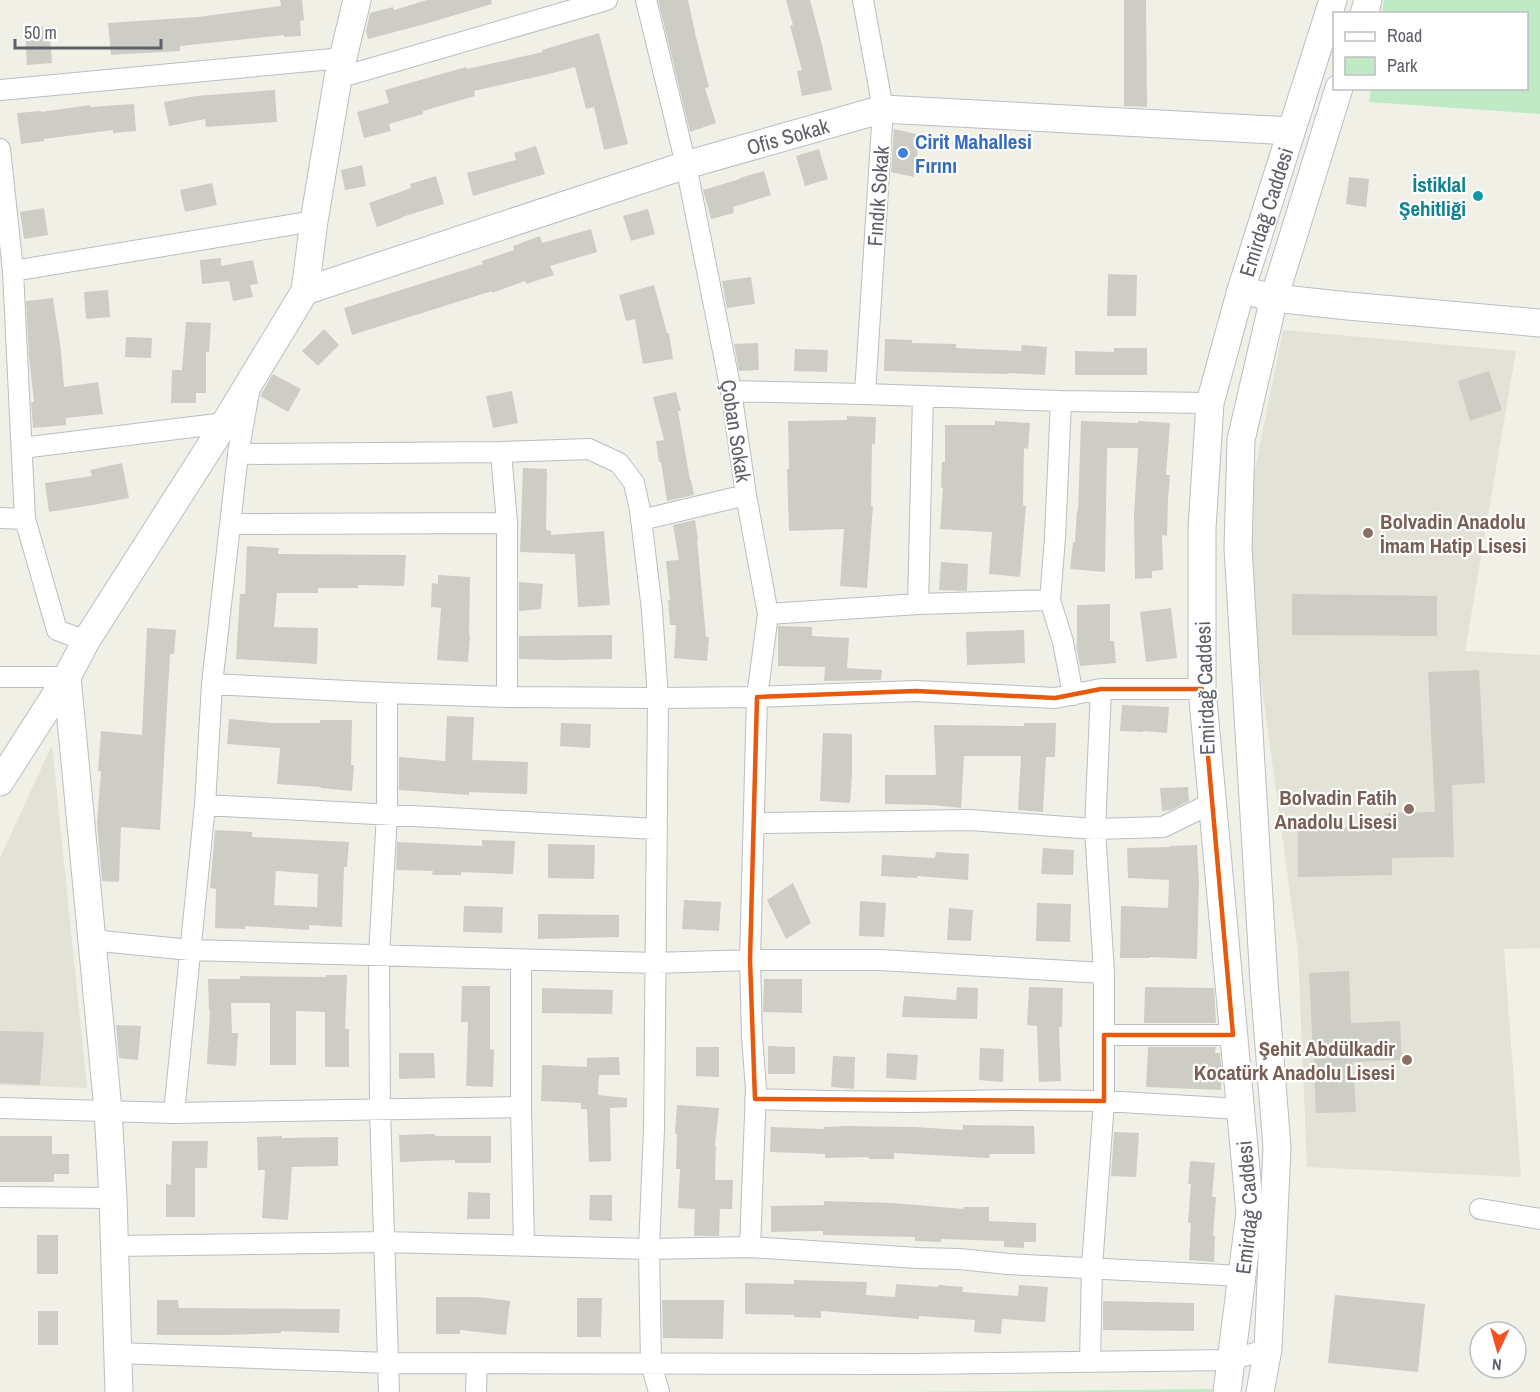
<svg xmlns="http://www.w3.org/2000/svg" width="1540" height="1392" font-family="'Archivo Narrow',sans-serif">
  <rect width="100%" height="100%" fill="#f1f0e6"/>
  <!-- education -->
  <path fill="#e3e2d6" d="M1283 330 1516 351 1465 651 1540 655V948L1504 949 1521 1177 1307 1167 1298 952 1249 592 1254 474Z
    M52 745 87 1088 0 1085V858Z"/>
  <!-- green -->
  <path fill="#c0eac6" d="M1384 0H1540V114L1369 102 1371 89 1526 88V14L1382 13Z
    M1216 1389 1215 1392H900Z"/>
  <!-- building -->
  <path fill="#cecdc5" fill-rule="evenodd" d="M280 0H302L304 20 300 21 301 36 284 37V35L180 46V51L111 55 108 23 198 17 281 6Z
    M427 0H491L492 4 425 24 368 39 366 31 370 13 393 7 394 10Z
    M658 0H688L696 37 709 87 705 88 716 123 690 132Z
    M786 0H810L822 45 832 90 802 96 797 71 802 70 790 26 793 25Z
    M1124 0H1146L1147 107 1124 106Z
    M49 26 52 63 27 65 25 28Z
    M599 33 628 144 604 150 594 107 586 109 575 67 549 74 474 91 475 96 423 111V114L389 124 391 131 364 138 357 112 389 103 385 90 466 67 467 69 543 52 542 50Z
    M275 90 277 122 206 127 205 119 169 126 164 102 196 96Z
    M134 104 136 131 113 133V130L44 139V141L21 144 17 113 41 111V112L90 105V107Z
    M894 129 920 135 914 177 891 172Z
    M536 146 545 174 473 196 467 173 516 160 514 153Z
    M819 149 828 179 805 186 796 156Z
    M362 165 366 186 345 190 341 170Z
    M764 171 771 195 733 207 734 213 711 219 703 190 740 179V178Z
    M436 176 444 204 402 217V218L377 227 369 203 411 188 410 184Z
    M1349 177 1369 179 1366 207 1346 204Z
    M212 183 217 205 185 212 180 190Z
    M44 208 48 235 24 239 20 212Z
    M648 209 655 234 631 241 623 216Z
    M591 229 597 252 550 266 554 275 526 284 525 281 492 293V291L352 335 344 308 483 264 482 261 514 250 513 246 540 236 542 243Z
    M221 258V266L253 260 258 284 250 285 253 297 233 301 229 281 202 284 200 260Z
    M1108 274 1137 275 1136 316H1107Z
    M751 277 755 304 727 308 722 281Z
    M654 285 667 333H669L673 359 643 364 635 319 626 321 619 295Z
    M108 290 110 317 86 319 84 292Z
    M53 298 61 351 64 387 98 382 103 414 66 418V425L33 428 31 402H34L29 357 26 301Z
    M186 322 211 323 209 352H206V393H196V403H171L172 370H182Z
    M324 329 339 345 318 366 302 351Z
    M126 337 152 338 151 358 125 357Z
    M885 339 912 340V343L956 344V348L1021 351 1022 345 1047 347 1045 375 1008 373V374L884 371Z
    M758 343 759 370 739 371 734 344Z
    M1114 348H1147V375H1075V351L1114 352Z
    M795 349 828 350 827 372 794 371Z
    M1489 371 1502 410 1470 421 1458 381Z
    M273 374 301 389 288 412 260 396Z
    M512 391 518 423 493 428 486 396Z
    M676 392 681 411H678L690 480H691L694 495 667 501 661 462H659L656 441 664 440 653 397Z
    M847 416 876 417 875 444H872L871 506H873L867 588 840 586 844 529 789 531 787 469H789L788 421 847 420Z
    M995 421 1030 423 1028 449 1024 448 1023 505 1026 506 1020 577 989 574 992 532 940 529 943 488 941 487 942 462H945V425H995Z
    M1081 421 1138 423V421L1170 423 1166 475H1170L1168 500 1167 536 1162 535 1163 570 1152 571V578L1135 579 1134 514 1138 448H1107L1105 572 1070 569 1073 542H1075L1077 511H1078Z
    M122 463 129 498 93 505 49 512 45 483 92 476 90 470Z
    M523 468 547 469 546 530 551 531V535L604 531 610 605 578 607 575 554 520 552Z
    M695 520 698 539H697L706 637H709L707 661 674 658 676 625H670L668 600H670L666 561 679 560 673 525Z
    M247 546 279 548 278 554 406 555 404 586 358 585V588H318V593H277L274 627 318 628 317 664 236 659 240 594H245Z
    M941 562 968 564 967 591 939 590Z
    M438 575 470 577 469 635H470L468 662 437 660 441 608 431 607 432 583 438 584Z
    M519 582 543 584 541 609 519 611Z
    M1292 594 1437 596V636L1292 635Z
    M1110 604V641H1114L1116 663 1080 666 1076 644H1077V605Z
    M1171 608 1177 658 1146 662 1140 612Z
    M778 626 812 627V636L849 638 847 668 882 670 881 680 824 681 825 667 778 666Z
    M147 628 176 630 174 654H170L160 830 121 827 119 882 102 881 97 823 101 771H98L101 731 142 735Z
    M1024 630 1025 663 967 665 966 632Z
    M612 635V659L557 660 519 659V636Z
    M1479 670 1485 783 1452 785 1454 857 1392 858V875L1298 877V828L1387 827V813L1435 812 1428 672Z
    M1122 705 1169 707 1167 733 1143 731V732L1120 731Z
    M447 716 474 717 472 760 528 762 527 794 469 792V795L399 790V757L445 761Z
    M229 719 272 723H320V720H352L351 765H354L352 791 321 788V787L277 784 280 748 227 744Z
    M561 723 591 724 590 748 560 746Z
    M1024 723H1056L1055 757H1046L1043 812 1018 810 1021 756H964L961 808 932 805 885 804V775H936L934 725 1024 726Z
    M823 733 852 734V776L850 803 820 801Z
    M1188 787 1189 801 1171 810 1162 811 1160 788Z
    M215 830 252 832V837L349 842 347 867H344L342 927 309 925V930L245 926V929L215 928 216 889 210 888ZM276 871 318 874 317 907 274 905Z
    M482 840 515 841 513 874 461 872V875H432L433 871 396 870 397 842 482 846Z
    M548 844 595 845 594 879 548 878Z
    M1197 845 1199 882 1197 959 1150 957V958H1120L1121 906 1168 908 1169 880 1128 878 1127 848 1170 847V846Z
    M1043 848 1074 850 1073 875 1041 874Z
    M936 852 969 854 968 880 917 876V878L881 876 882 855 935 858Z
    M793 883 811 923 786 939 767 900Z
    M684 900 721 902 719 931 682 929Z
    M860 901 886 903 884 937 859 936Z
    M1037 903 1071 904 1070 942 1036 941Z
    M464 906 503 907 502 933 463 932Z
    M949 908 973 910 971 941 947 940Z
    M538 914 619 915V937L538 939Z
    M1349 971 1351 1023 1400 1021 1402 1060 1353 1062 1356 1112 1316 1113 1309 973Z
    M326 975H347L345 1029H349V1067H325V1012L296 1011V1065H270V1003H231L232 1033H238L236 1066 207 1064 210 1010H209L208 979H240V976L326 977Z
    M764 979H802V1013L763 1012Z
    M462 986H490V1049L494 1050 493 1087 466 1086 468 1022H461Z
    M957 987 978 988 977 1019 902 1017 904 996 956 1000Z
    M1029 987 1063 988 1062 1027H1059L1061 1081 1039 1082 1037 1026 1027 1025Z
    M1145 987 1214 988 1216 1023H1144Z
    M542 988 613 990 612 1014 542 1013Z
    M116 1025 141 1026 138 1060 119 1058Z
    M0 1031 44 1032 40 1085 0 1083Z
    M768 1046 795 1047V1074H768Z
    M696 1047H719V1077L696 1076Z
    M1148 1047H1216L1215 1053H1220L1222 1076 1221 1090 1146 1087Z
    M980 1048 1004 1049 1003 1082 979 1080Z
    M399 1053H434L435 1078 399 1079Z
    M887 1053 918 1055 916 1080 886 1078Z
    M833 1056 855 1057 854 1089 831 1087Z
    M619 1057 620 1075H599L598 1095 627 1098V1107L610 1108 611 1161 589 1162 587 1109H581V1103L541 1101 542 1065 587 1067V1058Z
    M677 1105 719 1108 715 1146H716L715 1180H733L732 1209H720L719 1236H694L695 1209 678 1208 680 1169H676L677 1134H675Z
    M963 1125 1034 1126 1035 1154H990L989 1158 894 1153V1159H869V1157L825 1158V1154L770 1152 771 1127 824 1129V1127L846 1126 914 1127 963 1130Z
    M1114 1132 1139 1133 1136 1177 1111 1176Z
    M435 1134V1136H491V1163H455V1160L400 1162 399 1135Z
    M0 1136H52V1154H69V1174H54V1182H0Z
    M282 1136V1138L338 1137V1166L292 1167 288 1220 262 1218 265 1170H258L257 1137Z
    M172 1141H208L207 1168H195V1217H166V1184L171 1185Z
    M1190 1161 1215 1163 1212 1197H1216L1213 1236H1215L1214 1262 1189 1260 1191 1223H1188L1191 1184H1188Z
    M468 1192 490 1193V1219H467Z
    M590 1195H612V1221L589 1220Z
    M824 1201 893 1203 963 1209 964 1207H989V1221L1036 1223V1242H1024V1248L1004 1247V1241L941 1239V1242L915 1241V1237L823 1235V1231L771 1232V1206L824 1205Z
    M37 1235H58V1274H37Z
    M794 1280 867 1282 866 1295 895 1297 896 1284 938 1287V1285L963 1287 962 1292 1018 1296 1019 1285 1048 1287 1045 1322 1002 1319 1001 1334 974 1332 975 1320 919 1316V1319L821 1311V1318L794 1317V1315L745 1314V1283L794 1284Z
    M1335 1295 1425 1304 1418 1372 1328 1363Z
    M436 1297H478L510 1301 506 1335 460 1330V1334H436Z
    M577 1298H602L601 1337H577Z
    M157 1300H178L179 1308 340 1309 339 1333 281 1331V1333L227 1335H157Z
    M662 1300H724L723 1339 663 1338Z
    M1103 1301 1194 1303V1331L1103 1330Z
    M38 1311H58V1345H38Z"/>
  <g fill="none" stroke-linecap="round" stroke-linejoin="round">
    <defs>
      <path id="street" d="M646 0 686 165 731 391 746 495 768 614 757 697 750 960 752 1037 756 1089 750 1247
        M863 0 883 109 865 394
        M338 78 607 0
        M0 90 343 58
        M0 149 13 271 25 519 57 630 86 641
        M13 271 314 221
        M731 391 865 394 1061 401 1210 403
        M1061 401 1055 538 1050 600 1063 642 1073 695
        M22 448 225 423
        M501 452 507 523V697
        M238 454 501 452 589 449 619 463 634 483 640 510 652 610 658 698 654 1129 649 1249 651 1363 659 1392
        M0 518 25 519
        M641 520 746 495
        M231 524 507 523
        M918 604 923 396
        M768 614 918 604 1050 600
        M0 677H67
        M212 684 387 693 507 697 658 698 757 697 916 691 1055 698 1101 689H1202
        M387 693V814L379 955 380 1109 389 1392
        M205 805 656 829
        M754 823 970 820 1095 829 1163 827 1212 803
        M91 940 190 950 655 963 750 960H879L1104 973
        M521 960V1107L524 1246
        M1104 1035H1233
        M755 1099 828 1101 911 1102 1013 1100 1104 1101 1240 1109
        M0 1108 174 1113 521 1107
        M174 1113 205 805 212 684 238 454 249 392
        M0 1197 113 1198
        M1480 1209 1540 1219
        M114 1246 385 1242 649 1249 750 1247 918 1258 959 1259 1008 1264 1242 1276
        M118 1353 388 1363 913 1364 1231 1360 1268 1349
        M1090 1362 1092 1267 1104 1101V973L1095 829 1101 689
        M476 1392 477 1363"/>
      <g id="secondary">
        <path d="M1364 14 1368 0"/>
        <path id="s1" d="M305 291 686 165 883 109 1291 131"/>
        <path d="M1258 294 1274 298 1348 306 1540 323"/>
        <path d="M67 677 108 1110 113 1198 119 1392"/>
        <path d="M0 782 67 677 86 641 225 423 305 291 314 221 338 78 357 0"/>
        <path id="s2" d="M1227 1392 1250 1213 1202 689V528L1210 403 1241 290 1333 0"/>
        <path d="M1260 1392 1268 1349 1277 1147 1264 982 1238 548 1241 440 1274 298 1339 88"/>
      </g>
    </defs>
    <!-- street casing -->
    <use href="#street" stroke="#babdc2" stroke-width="22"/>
    <!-- secondary casing -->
    <use href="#secondary" stroke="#bbbdc4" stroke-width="29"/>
    <!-- street -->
    <use href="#street" stroke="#fff" stroke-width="20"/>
    <!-- secondary -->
    <use href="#secondary" stroke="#fff" stroke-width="27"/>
  </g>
  <!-- marked area -->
  <path fill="none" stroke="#e8590c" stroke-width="4.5" stroke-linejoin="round" d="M1101 689H1202L1233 1035H1104V1101L755 1099 750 960 757 697 916 691 1055 698Z"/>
  <!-- markers -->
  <circle fill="#3f7fe0" stroke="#fff" stroke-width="2" cx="903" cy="153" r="6"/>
  <circle fill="#0f9aa8" stroke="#fff" stroke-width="2" cx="1478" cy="196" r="6"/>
  <g fill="#8d6e63" stroke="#fff" stroke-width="2">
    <circle cx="1368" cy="533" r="6"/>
    <circle cx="1409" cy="809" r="6"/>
    <circle cx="1407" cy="1060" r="6"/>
  </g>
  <g text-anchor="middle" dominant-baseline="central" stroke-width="4.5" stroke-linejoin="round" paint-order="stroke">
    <!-- street labels -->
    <g font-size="21" fill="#5d6067" stroke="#fff">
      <text stroke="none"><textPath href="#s1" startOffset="507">Ofis Sokak</textPath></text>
      <text transform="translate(878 196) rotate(-86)">Fındık Sokak</text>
      <text stroke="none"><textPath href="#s2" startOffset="1192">Emirdağ Caddesi</textPath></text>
      <text transform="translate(736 431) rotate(81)">Çoban Sokak</text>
      <text transform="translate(1205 688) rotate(-92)">Emirdağ Caddesi</text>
      <text stroke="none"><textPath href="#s2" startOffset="186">Emirdağ Caddesi</textPath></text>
    </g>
    <!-- shop labels -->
    <g font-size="21" font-weight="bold" fill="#366cbe" stroke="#fff" text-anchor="start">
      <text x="915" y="141">Cirit Mahallesi<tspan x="915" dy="24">Fırını</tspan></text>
    </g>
    <!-- culture labels -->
    <g font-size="21" font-weight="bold" fill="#0d838f" stroke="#fff" text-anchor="end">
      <text x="1466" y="184">İstiklal<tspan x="1466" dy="24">Şehitliği</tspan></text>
    </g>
    <!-- education labels -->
    <g font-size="21" font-weight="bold" fill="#785e54" stroke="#fff" text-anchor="end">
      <text x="1380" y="521" text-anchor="start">Bolvadin Anadolu<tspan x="1380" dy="24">İmam Hatip Lisesi</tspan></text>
      <text x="1397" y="797">Bolvadin Fatih<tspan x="1397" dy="24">Anadolu Lisesi</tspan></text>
      <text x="1395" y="1048">Şehit Abdülkadir<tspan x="1395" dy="24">Kocatürk Anadolu Lisesi</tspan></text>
    </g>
  </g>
  <!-- legend -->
  <rect x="1333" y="12" width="195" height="78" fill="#ffffff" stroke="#bebfc2" stroke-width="1.5"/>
  <rect x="1345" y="32" width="30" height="9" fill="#ffffff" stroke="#bebfc2" stroke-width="1.5"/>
  <text x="1387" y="42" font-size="18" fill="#5d6067">Road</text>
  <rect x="1345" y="57" width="30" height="18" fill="#c0eac6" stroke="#bebfc2" stroke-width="1.5"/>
  <text x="1387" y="72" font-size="18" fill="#5d6067">Park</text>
  <!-- north arrow -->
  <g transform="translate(1498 1350) rotate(185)"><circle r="28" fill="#ffffff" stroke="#bebfc2" stroke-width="1.5"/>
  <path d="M0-4.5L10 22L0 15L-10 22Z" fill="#f75025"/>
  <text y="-9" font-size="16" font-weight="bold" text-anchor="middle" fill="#5d6067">N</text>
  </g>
  <!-- scale -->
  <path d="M15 39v9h146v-9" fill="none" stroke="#5d6067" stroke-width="3"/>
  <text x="24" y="39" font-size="18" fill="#5d6067" stroke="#ffffff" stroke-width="4.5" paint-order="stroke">50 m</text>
</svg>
